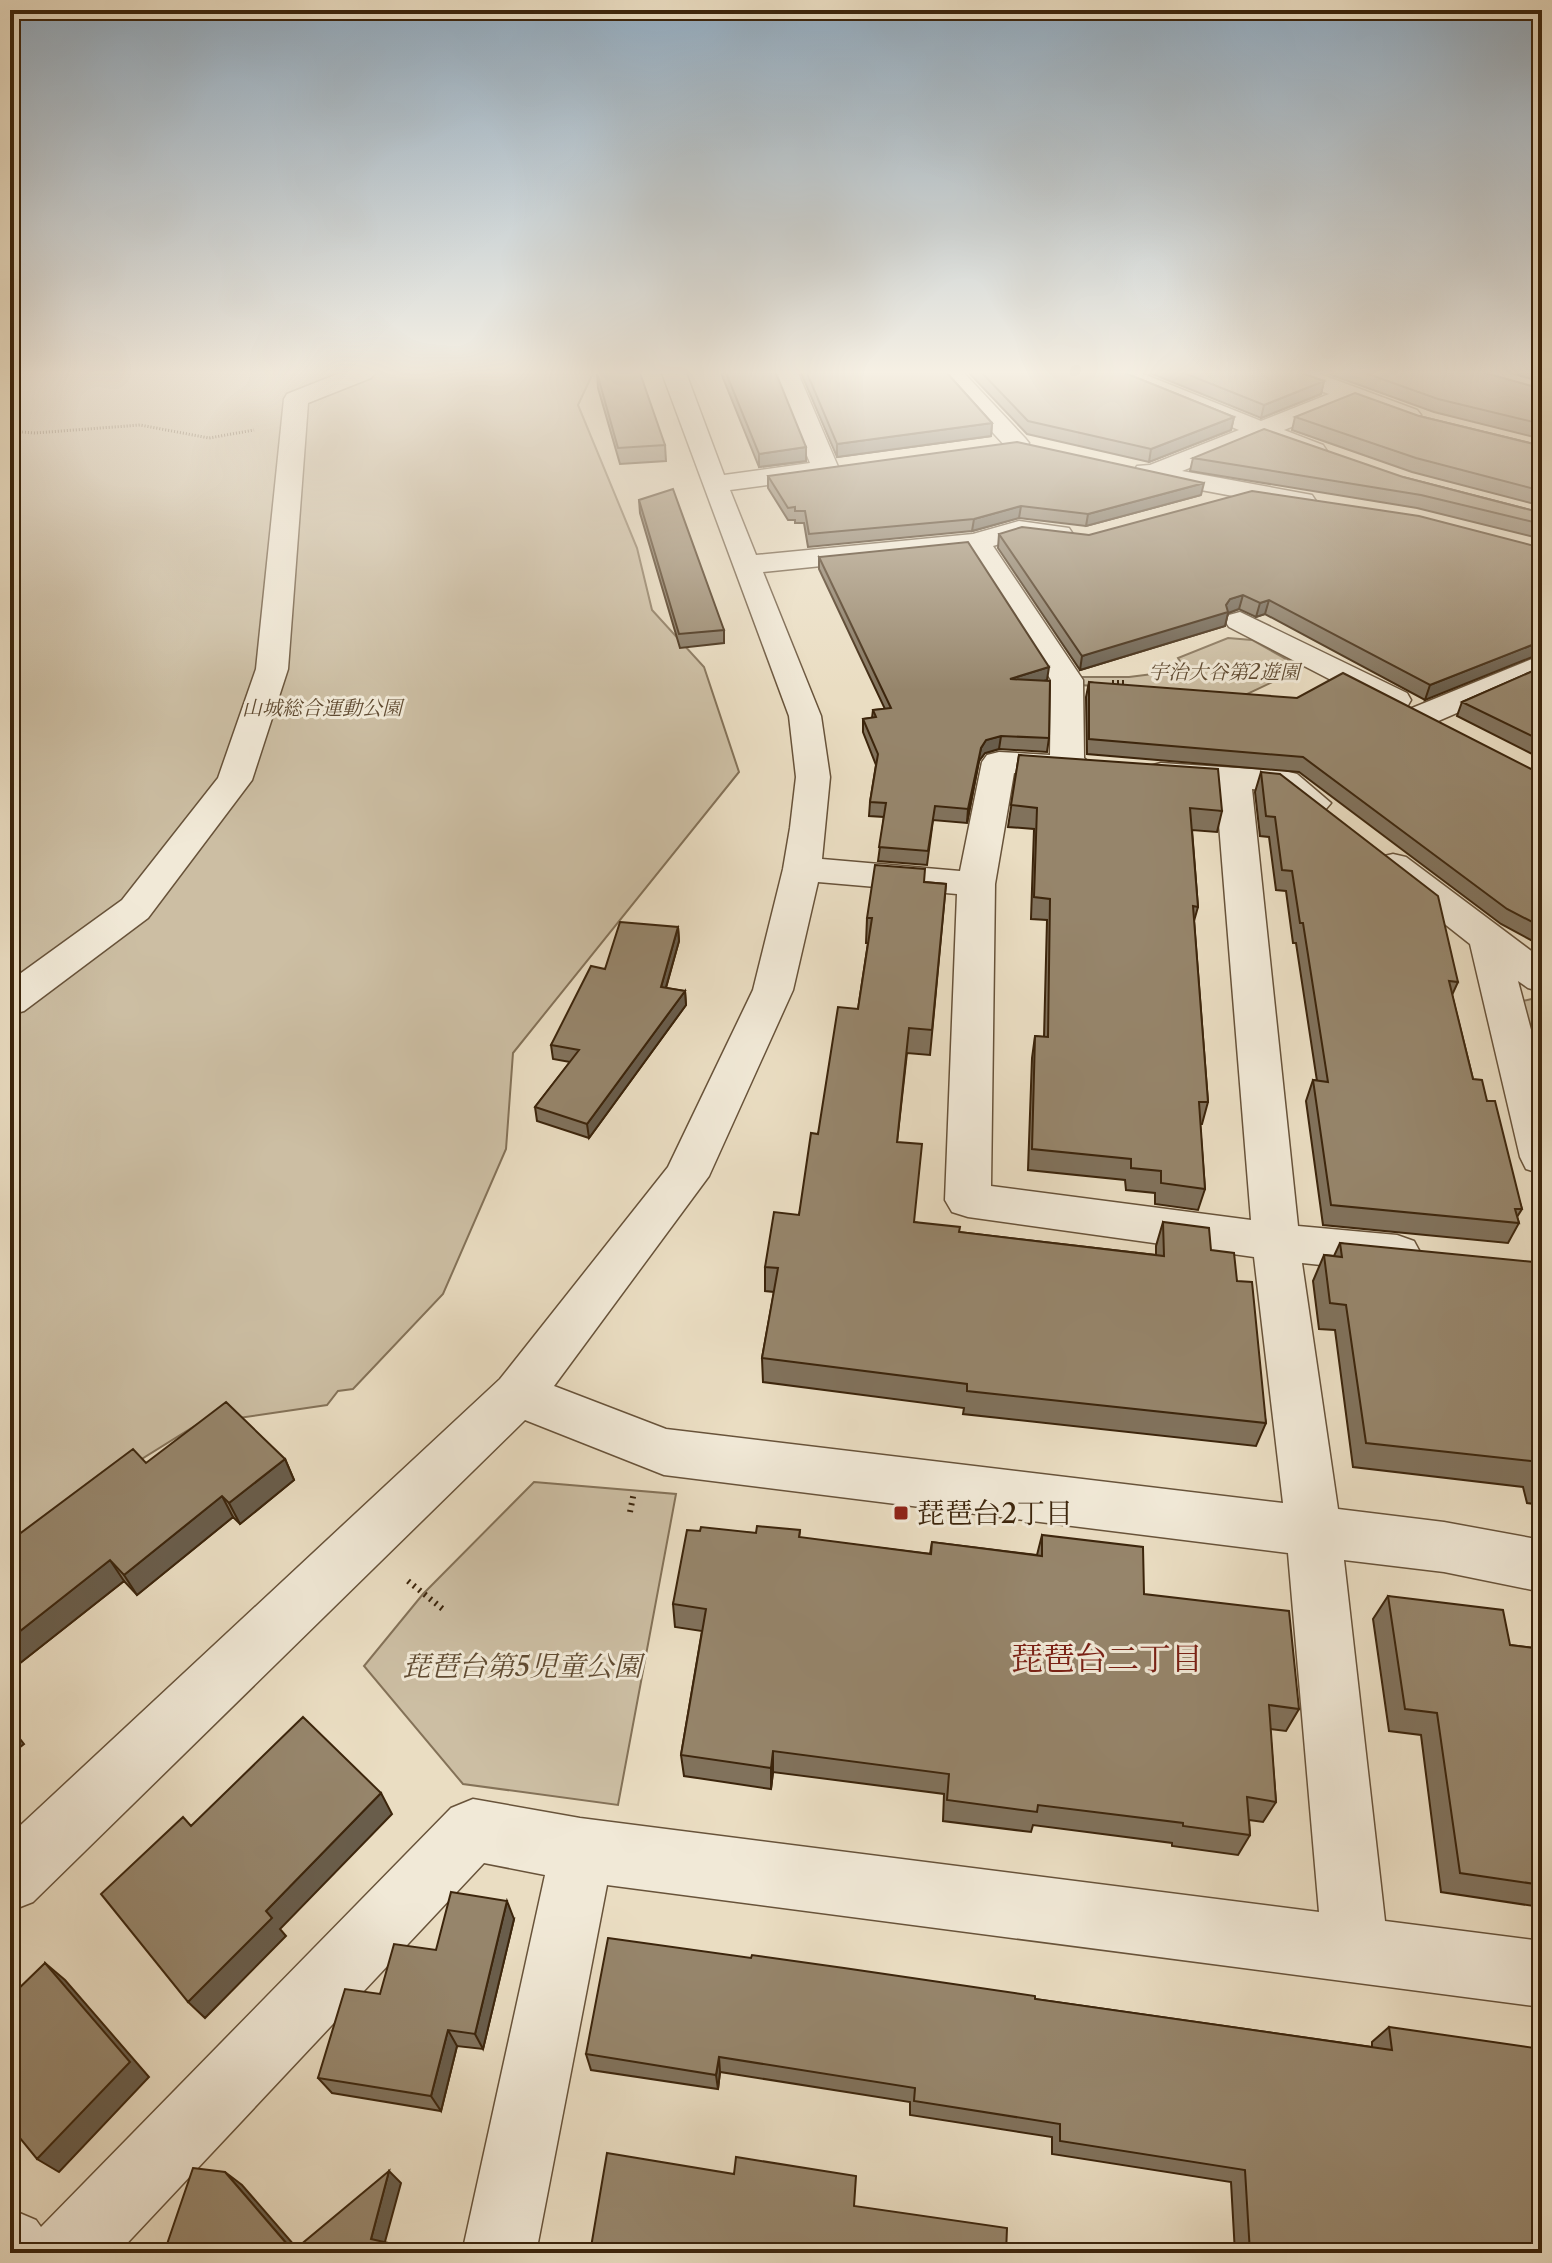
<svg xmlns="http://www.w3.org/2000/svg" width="1552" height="2263" font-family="'Libre Caslon Text','Noto Serif JP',serif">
  <rect width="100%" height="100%" fill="#eaddc2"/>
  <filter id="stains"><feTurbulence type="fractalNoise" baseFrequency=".0025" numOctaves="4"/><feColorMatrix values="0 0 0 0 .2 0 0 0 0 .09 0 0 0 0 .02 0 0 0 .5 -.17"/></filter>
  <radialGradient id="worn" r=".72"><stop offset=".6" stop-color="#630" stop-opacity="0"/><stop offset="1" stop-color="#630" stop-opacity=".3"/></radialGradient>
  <!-- green -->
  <path fill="#ccbea3" stroke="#847258" stroke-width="2" d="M10 373H593L578 405 637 548 652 610 704 667 739 772 513 1053 506 1149 443 1294 353 1389 338 1391 327 1405 198 1424 10 1541Z
    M1228 638 1252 640 1302 668 1243 696 1080 685V677H1129L1185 670 1178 658Z
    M1536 998 1542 1000V1110L1514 1003Z
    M534 1482 676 1494 618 1805 463 1784 364 1666 423 1594Z"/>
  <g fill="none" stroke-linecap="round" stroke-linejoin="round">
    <defs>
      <path id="minor" d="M340 373H375L371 378 308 403 288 669 252 780 148 918 24 1011 10 1015V981L122 900 218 778 256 669 284 399 287 394Z
        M662 373H686L724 475 810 463 774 373H798L839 469 835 475 826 477 730 490 756 555 973 534 1019 521 1069 528 1073 534 1069 540 1059 542 1020 538 993 546 1083 680 1084 758 1094 767 1089 774 1077 777 1014 773 995 884 991 1186 1251 1220 1216 787 1149 780 1144 773 1149 766 1161 763 1285 771 1297 774 1331 803 1325 810C1302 816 1297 803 1278 793 1271 789 1260 790 1252 789L1298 1226 1397 1235 1414 1241 1421 1254 1414 1267 1397 1273 1302 1263 1338 1509 1444 1522 1542 1540V1592L1444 1572 1344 1560 1385 1921 1542 1941V2007L607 1885 536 2253H462L545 1875 484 1863 118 2253H10V2209L36 2220 41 2227 451 1808 473 1799 580 1818 1319 1912 1288 1553 664 1475 525 1420 33 1902 10 1911V1835L500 1379 668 1167 753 990 783 869 790 828 796 777 789 716ZM968 551 1051 680 1050 755 999 752 987 755 982 762 960 871 822 859 830 777 821 716 763 572ZM818 882 957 894 945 1200 952 1212 968 1217 1254 1257 1283 1503 666 1429 554 1386 709 1176 793 990Z
        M938 373H964L1025 438 1029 443 1025 448H1007Z
        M1107 373H1141L1261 421 1329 394 1285 378 1281 373H1317L1417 410 1421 415 1417 420 1408 423 1351 403 1284 430 1323 445 1327 451 1323 457H1305L1261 439 1182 471 1312 495 1316 501 1312 507 1302 509 1137 478 1133 472 1137 466 1150 465 1239 430 1111 378Z
        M1240 612 1407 693 1411 700 1407 707 1395 710 1383 707 1229 627 1225 621 1229 615Z
        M1542 655V676L1436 722 1424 725 1412 722 1408 715 1412 708Z
        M1393 854 1406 857 1542 959V992L1528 988 1518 981 1542 1071V1174L1526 1169 1520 1157 1470 944 1380 873 1375 865 1380 857Z"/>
    </defs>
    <!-- minor casing -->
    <use href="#minor" stroke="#68533a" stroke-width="3"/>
    <!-- path-far2 -->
    <path stroke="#3c250c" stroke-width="3" stroke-dasharray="1 2" stroke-linecap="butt" d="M10 431 35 433 140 425 209 438 254 430"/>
    <!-- path-far1 -->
    <path stroke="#3c250c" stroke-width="4" stroke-dasharray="2 3" stroke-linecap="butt" d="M1112 682H1127"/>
    <!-- path -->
    <path stroke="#3c250c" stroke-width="6" stroke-dasharray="2 5" stroke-linecap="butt" d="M630 1512 634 1492
      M408 1581 444 1610"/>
    <!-- minor -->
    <use href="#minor" fill="#f1e9d7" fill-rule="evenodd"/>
  </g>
  <!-- wall -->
  <path fill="#81725c" stroke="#3c250c" stroke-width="2" d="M597 373 665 445 666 461 620 464 598 388Z
    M721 373H776L806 461 759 467Z
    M801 373H947L992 423 991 436 837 457Z
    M969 373H1125L1234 417 1231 430 1149 462 1027 434Z
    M1150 373H1301L1324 381 1321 394 1261 418Z
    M1326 373H1485L1542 389V439L1434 412Z
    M1511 373H1542V382Z
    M1419 416 1542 446V506L1412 472 1292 430 1295 417Z
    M1193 458 1403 477 1542 513V539L1417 508 1190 471Z
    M768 476 1201 495 1086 526 1019 518 972 531 808 547 804 523H795V520H788L768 488Z
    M639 500 724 630V643L680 648 640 513Z
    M999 534 1089 535 1542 548 1425 700 1265 614 1256 617 1239 609 1228 613 1225 626 1080 670 998 548Z
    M819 557 1047 680 1045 681 1049 738 1047 752 999 749 985 753 979 761 967 823 933 820 927 865 878 861 884 817 869 816 870 802 876 765 863 732V719L872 718 873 710 885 709 819 569Z
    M1542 667V759L1457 716 1462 702Z
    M1089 682 1542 772V946L1501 924 1299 772 1087 754 1086 697Z
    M1019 755 1222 811 1217 832 1192 830 1198 907 1194 921 1208 1102 1202 1124H1200L1205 1189 1198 1210 1155 1204V1193L1126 1190 1125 1180 1028 1170 1032 1058 1035 1036 1044 1037 1047 920 1031 919 1034 829 1008 827Z
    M1261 772 1458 982 1452 995 1473 1079 1487 1101 1522 1209 1517 1217 1519 1223 1508 1243 1323 1225 1306 1101 1313 1080 1317 1081 1296 943H1293L1286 891 1276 890 1269 837 1260 836 1255 792Z
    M924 882 946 884 930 1055 907 1053 897 1142 914 1222 959 1232 1156 1255V1246L1163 1222 1211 1250 1237 1281 1266 1423 1256 1446 963 1414 964 1408 763 1382 762 1358 774 1292 765 1291V1267L799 1215 818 1134 858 1009 868 943H866L867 918Z
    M678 927 679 941 666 988 685 991 686 1005 589 1138 537 1121 535 1107 570 1062 553 1059 551 1045 605 969Z
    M1340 1243 1542 1292V1505L1527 1503 1523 1487 1353 1467 1335 1330 1319 1329 1313 1281 1324 1255 1334 1256Z
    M285 1459 294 1480 240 1524 233 1517 137 1595 124 1581 10 1671 146 1463Z
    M800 1530 799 1538 930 1554 932 1542 1037 1555 1042 1535 1144 1594 1299 1709 1286 1731 1270 1729 1276 1802 1263 1822 1249 1820 1250 1835 1238 1855 1172 1846V1843L1033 1825 1031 1832 943 1821 944 1794 773 1772 771 1789 684 1776 681 1755 702 1631 675 1627 673 1604 700 1531 756 1533Z
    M1388 1596 1510 1645 1542 1649V1905L1540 1907 1441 1892 1421 1735 1389 1731 1373 1619Z
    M514 1919 483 2049 457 2046 441 2111 332 2093 318 2078 380 1994 436 1950Z
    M1035 1999 1372 2047V2042L1389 2027 1542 2253H1235L1231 2182 1052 2154V2137L910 2115V2102L720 2072 718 2089 591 2070 586 2054Z"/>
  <!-- shaded-wall -->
  <path fill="#695d4b" stroke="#3c250c" stroke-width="2" d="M1324 381 1321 394 1261 418 1264 405Z
    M1234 417 1231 430 1149 462 1151 449Z
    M992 423 991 436 837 457V444Z
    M806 447V461L759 467V454Z
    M1204 483 1201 495 1086 526 1088 514Z
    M1021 506 1019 518 972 531 974 519Z
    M1243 595 1239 609 1228 613 1225 626 1080 670 1082 656 1226 605 1230 599Z
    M1269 600 1265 614 1256 617 1260 603Z
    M1542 641V653L1425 700 1430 685Z
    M1049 667 1047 680 1009 692 1010 679Z
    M1001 736 999 749 985 753 979 761 967 823 968 809 981 748 986 740Z
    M678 927 679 941 662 1001 661 987Z
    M685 991 686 1005 589 1138 587 1124Z
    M285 1459 294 1480 240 1524 229 1503Z
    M222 1496 233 1517 137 1595 124 1575Z
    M110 1560 124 1581 10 1671V1639Z
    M10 1726 24 1744 10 1755Z
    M773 1751V1772L771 1789V1768Z
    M381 1793 392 1814 280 1929 286 1936 205 2018 188 2002 266 1911Z
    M507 1901 514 1919 483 2049 475 2034Z
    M45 1963 65 1980 149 2077 59 2172 37 2159Z
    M448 2030 457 2046 441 2111 431 2096Z
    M719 2057 720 2072 718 2089 716 2075Z
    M389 2171 401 2183 383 2249 371 2239Z
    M225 2172 242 2185 301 2253 293 2251Z
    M397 2245 406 2253H395Z"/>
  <!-- building -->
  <path fill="#96856b" stroke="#3c250c" stroke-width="2" d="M597 373H640L665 445 618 448Z
    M726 373H776L806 447 759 454Z
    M807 373H947L992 423 837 444Z
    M982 373H1125L1234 417 1151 449 1028 421Z
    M1184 373H1301L1324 381 1264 405Z
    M1365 373H1485L1542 389V424L1438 399Z
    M1355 393 1419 416 1542 446V491L1416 458 1295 417Z
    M1264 429 1403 477 1542 513V524L1421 495 1193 458Z
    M1017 442 1204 483 1088 514 1021 506 974 519 809 534 805 511H795V507L788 508 768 476Z
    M673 489 724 630 679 634 639 500Z
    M1252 491 1419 516 1542 548V641L1430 685 1269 600 1260 603 1243 595 1230 599 1226 605 1228 612 1082 656 999 534 1022 527 1089 535Z
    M968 542 1049 667 1010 679 1050 681 1049 738 1001 736 986 740 981 748 968 809 935 806 928 851 879 847 886 803 870 802 878 754 863 719 876 717 873 710 891 708 819 557Z
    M1542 667V741L1462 702Z
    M1343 673 1535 771 1542 772V927L1507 909 1303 757 1089 739V682L1297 698Z
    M1019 755 1218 769 1222 811 1190 808 1198 907 1193 906 1208 1102H1199L1205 1189 1161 1183V1171L1131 1168V1159L1032 1149 1035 1036 1048 1037 1050 899 1034 897 1037 808 1011 805Z
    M1261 772 1280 774 1438 896 1458 982 1449 981 1473 1079 1482 1080 1487 1101H1495L1522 1209H1515L1519 1223 1331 1205 1313 1080 1328 1082 1303 923H1300L1292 871 1282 870 1275 817 1266 816Z
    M875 865 925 869 924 882 946 884 932 1030 909 1028 897 1142 922 1144 914 1222 960 1227 959 1232 1164 1256 1163 1222 1209 1228 1211 1250 1234 1253 1237 1281 1252 1282 1266 1423 967 1391V1384L762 1358 778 1268 765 1267 774 1212 799 1215 811 1133 818 1134 838 1007 858 1009 872 918H867Z
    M620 922 678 927 661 987 685 991 587 1124 535 1107 579 1050 551 1045 591 966 605 969Z
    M1340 1243 1534 1262 1542 1292V1470L1540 1462 1366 1443 1346 1305 1330 1303 1324 1255 1342 1257Z
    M226 1402 285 1459 229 1503 222 1496 124 1575 110 1560 10 1639V1541L133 1449 146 1463Z
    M757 1526 800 1530 799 1537 931 1554 932 1542 1042 1556V1535L1143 1547 1144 1594 1289 1611 1299 1709 1269 1705 1276 1802 1247 1797 1250 1835 1183 1826V1823L1038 1805 1037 1812 947 1800 949 1774 773 1751 771 1768 681 1755 706 1609 673 1604 687 1530 700 1531 701 1527 756 1533Z
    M1388 1596 1503 1610 1510 1645 1542 1649V1885L1460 1873 1437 1713 1405 1709Z
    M303 1717 381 1793 266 1911 272 1918 188 2002 101 1894 183 1817 191 1826Z
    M451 1892 507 1901 475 2034 448 2030 431 2096 318 2078 345 1989 380 1994 394 1944 436 1950Z
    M608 1938 751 1958 752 1955 844 1968 1035 1996V1999L1392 2050 1389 2027 1542 2049V2253H1250L1245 2170 1060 2141V2124L914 2101 915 2088 719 2057 716 2075 586 2054Z
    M45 1963 130 2062 37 2159 10 2126V1997Z
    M607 2153 734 2174 736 2157 856 2176 854 2206 1007 2228 1006 2253H590Z
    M193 2168 225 2172 293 2251 389 2171 371 2239 397 2245 395 2253H164Z"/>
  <!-- sky -->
  <linearGradient id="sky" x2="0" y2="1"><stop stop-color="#91abc0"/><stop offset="0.54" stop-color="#f6f0e4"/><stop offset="1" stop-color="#f6f0e4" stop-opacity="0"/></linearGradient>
  <rect width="1552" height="690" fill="url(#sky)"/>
  <!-- markers -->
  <rect fill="#8f2418" stroke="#f1e9d7" stroke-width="3" x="893" y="1505" width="16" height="16" rx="4"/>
  <g text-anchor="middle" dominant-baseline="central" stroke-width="6" stroke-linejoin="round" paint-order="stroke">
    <!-- far-park labels -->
    <g font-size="20" font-style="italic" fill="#604b32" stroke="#f1e9d7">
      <text x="1224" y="672">宇治大谷第2遊園</text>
      <text x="322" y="708">山城総合運動公園</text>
    </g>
    <!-- near-poi labels -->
    <g font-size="28" fill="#3c250c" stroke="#f1e9d7" text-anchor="start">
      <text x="917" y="1513">琵琶台2丁目</text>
    </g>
    <!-- near-park labels -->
    <g font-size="28" font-style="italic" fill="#604b32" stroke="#f1e9d7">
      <text x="522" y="1666">琵琶台第5児童公園</text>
    </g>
    <!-- near-neighbourhood labels -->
    <g font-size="32" fill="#7a1f14" stroke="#f1e9d7">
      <text x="1107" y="1658">琵琶台二丁目</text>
    </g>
  </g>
  <!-- margin -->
  <rect width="1552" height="2263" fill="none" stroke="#eaddc2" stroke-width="40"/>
  <rect x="12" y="12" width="1528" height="2239" fill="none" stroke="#3c250c" stroke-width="4"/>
  <rect x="20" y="20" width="1512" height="2223" fill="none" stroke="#3c250c" stroke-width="2"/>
  <rect width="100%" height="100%" filter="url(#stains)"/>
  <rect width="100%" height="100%" fill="url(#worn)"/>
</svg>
